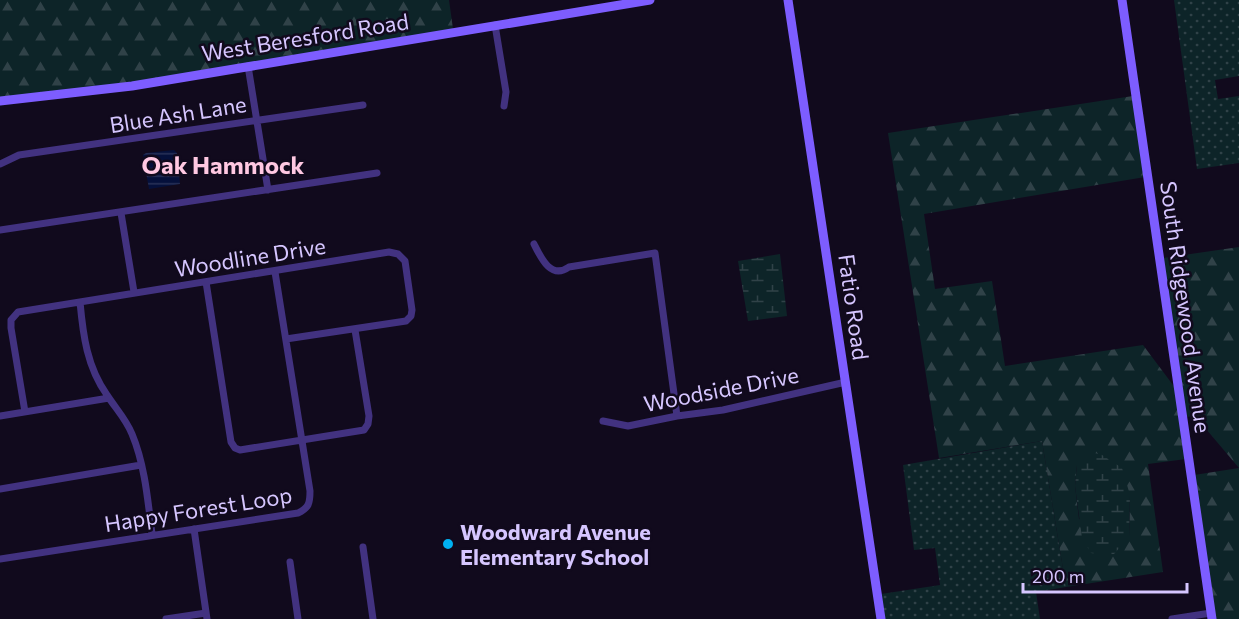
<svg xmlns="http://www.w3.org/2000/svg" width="1239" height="619" font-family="Commissioner,sans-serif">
  <defs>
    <pattern id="grass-dots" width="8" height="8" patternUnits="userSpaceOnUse" patternTransform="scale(1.5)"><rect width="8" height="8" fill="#0d2428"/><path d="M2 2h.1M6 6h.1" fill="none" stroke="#304248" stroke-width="1.8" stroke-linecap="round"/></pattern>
    <pattern id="forest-firs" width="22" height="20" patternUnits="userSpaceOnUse" patternTransform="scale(1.5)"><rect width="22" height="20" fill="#0d2428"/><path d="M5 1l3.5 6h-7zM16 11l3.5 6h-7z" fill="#304248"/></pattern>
    <pattern id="wetland-marsh" width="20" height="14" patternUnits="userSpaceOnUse" patternTransform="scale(1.5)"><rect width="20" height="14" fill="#0d2428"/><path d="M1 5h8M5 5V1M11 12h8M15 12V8" fill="none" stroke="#304248"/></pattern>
    <pattern id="water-rules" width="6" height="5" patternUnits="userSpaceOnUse" patternTransform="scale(1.5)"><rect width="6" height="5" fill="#05103b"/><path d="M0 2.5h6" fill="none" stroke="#293158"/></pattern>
  </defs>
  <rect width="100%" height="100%" fill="#110a1d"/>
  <!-- grass -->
  <path fill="url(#grass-dots)" d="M1174 0H1239V76L1215 80 1218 99 1239 96V163L1197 169Z
    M1042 441 1066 587 1036 592 1040 619H885L881 594 940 585 935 548 914 550 903 465Z"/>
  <!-- forest -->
  <path fill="url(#forest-firs)" fill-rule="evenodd" d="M0 0H449L453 29 131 83 0 98Z
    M1133 96 1145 177 924 214 935 289 992 281 1005 366 1143 345 1176 389 1186 459 1148 464 1163 572 1066 587 1042 441 939 458 888 133ZM1077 465 1130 495 1129 537 1079 519 1075 486Z
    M1239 247V619H1215L1194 475 1239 468 1195 416 1185 417 1163 258Z"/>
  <!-- wetland -->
  <path fill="url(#wetland-marsh)" d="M780 254 787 316 748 321 738 261Z
    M1091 452 1102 455 1122 468 1130 495 1129 537 1114 554 1104 555 1091 553 1082 538 1075 486 1077 465 1081 457Z"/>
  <!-- water -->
  <path fill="url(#water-rules)" d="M174 150 177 153 180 184 149 189 143 155 146 153Z"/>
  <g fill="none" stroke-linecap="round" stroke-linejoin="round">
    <!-- street -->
    <path stroke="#423280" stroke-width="7" d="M495 25 506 92 504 106
      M248 66 268 190
      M0 164 19 155 363 105
      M121 213 134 292
      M0 230 377 173
      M534 244C541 258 551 280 569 267L655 253 677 416
      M206 282 231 442 235 448 240 450 364 430 368 424 369 416 355 330
      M80 302C83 335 87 367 107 395 116 409 126 419 132 434 145 465 148 502 152 534
      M25 412 11 328V320L18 312 389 252 398 254 405 261 412 310 411 316 406 321 286 339
      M0 416 109 398
      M603 421 628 426 677 416 723 410 846 382
      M0 489 141 465
      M194 529 207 619
      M363 547 373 619
      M0 559 298 513C309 508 310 503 310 491L275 272
      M290 562 298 619
      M166 619 206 613
      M1172 619 1211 613"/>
    <!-- secondary -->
    <path stroke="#7d5dff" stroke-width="9" d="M788 0 881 619
      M1122 0 1212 619
      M0 101 132 86 650 0"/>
  </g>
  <!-- markers -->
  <circle fill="#00b1f1" stroke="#110a1d" stroke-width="2" cx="448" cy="544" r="6"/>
  <g text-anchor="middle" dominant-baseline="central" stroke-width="5" stroke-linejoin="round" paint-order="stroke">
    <!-- street labels -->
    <g font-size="22" fill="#d6c6ff" stroke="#110a1d">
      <text transform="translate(305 37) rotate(-9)">West Beresford Road</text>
      <text transform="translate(178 114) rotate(-9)">Blue Ash Lane</text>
      <text transform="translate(250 257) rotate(-9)">Woodline Drive</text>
      <text transform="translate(854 307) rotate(82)">Fatio Road</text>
      <text transform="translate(1186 307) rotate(82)">South Ridgewood Avenue</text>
      <text transform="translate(721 389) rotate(-11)">Woodside Drive</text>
      <text transform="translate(198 509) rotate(-9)">Happy Forest Loop</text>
    </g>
    <!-- poi labels -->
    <g font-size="22" font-weight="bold" fill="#d6c6ff" stroke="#110a1d" text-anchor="start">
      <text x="460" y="531">Woodward Avenue<tspan x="460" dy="25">Elementary School</tspan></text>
    </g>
    <!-- neighbourhood labels -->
    <g font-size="24" font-weight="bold" fill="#ffc8e2" stroke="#110a1d">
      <text x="223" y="164">Oak Hammock</text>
    </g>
  </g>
  <!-- scale -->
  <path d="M1023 583v9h164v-9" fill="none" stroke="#d6c6ff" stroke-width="3"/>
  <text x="1032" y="583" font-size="18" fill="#d6c6ff" stroke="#110a1d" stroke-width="4.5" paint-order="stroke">200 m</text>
</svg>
